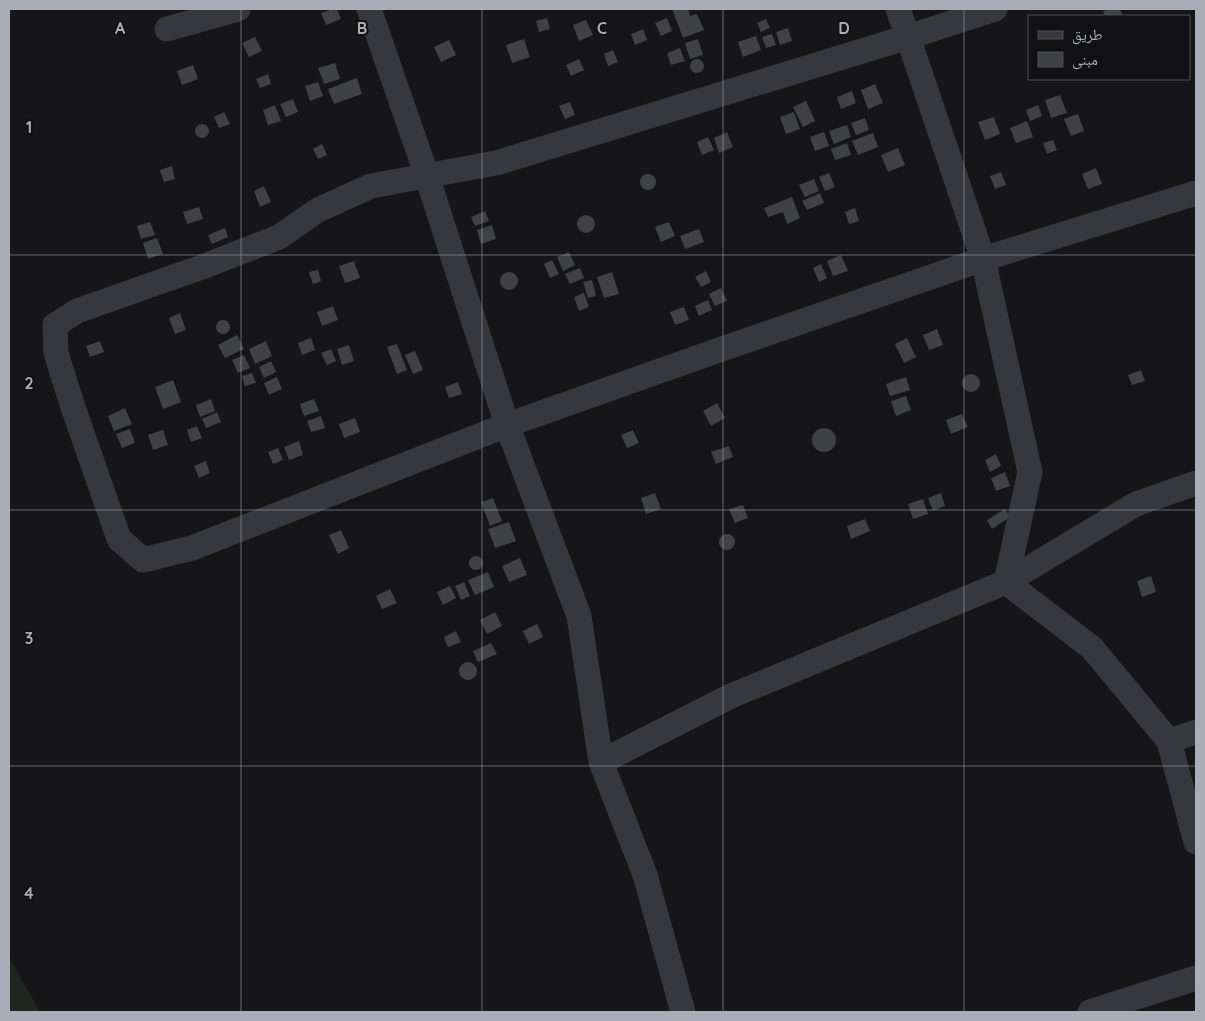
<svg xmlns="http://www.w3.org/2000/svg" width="1205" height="1021" font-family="Quicksand,'Noto Naskh Arabic',sans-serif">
  <rect width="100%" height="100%" fill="#161618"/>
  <!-- green -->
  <path fill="#1e261f" d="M9 957 40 1012H9Z"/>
  <!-- building -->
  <path fill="#404145" d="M333 9H337L341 19 326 25 321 13Z
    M672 9H688L690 16 697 14 704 30 683 38Z
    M1111 9H1120L1123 16H1105L1103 11Z
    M547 18 550 29 539 32 536 21Z
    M667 18 672 31 661 36 655 23Z
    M766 19 770 28 761 32 757 23Z
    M586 20 593 35 579 41 573 25Z
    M788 28 792 41 780 45 776 32Z
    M643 29 647 40 635 45 631 34Z
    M772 34 776 45 766 48 762 37Z
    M756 36 761 50 743 57 738 42Z
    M255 37 262 51 249 57 242 43Z
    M524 39 530 57 512 63 506 45Z
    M698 39 703 55 690 59 685 43Z
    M449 40 456 55 441 62 434 47Z
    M680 48 685 61 671 65 667 53Z
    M613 50 618 62 608 66 604 54Z
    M579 59 584 70 571 76 566 65Z
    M690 66a7 7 0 1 1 14 0a7 7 0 1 1-14 0Z
    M335 63 340 79 324 84 318 68Z
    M193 65 198 79 182 85 177 71Z
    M268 74 271 84 260 88 256 79Z
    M357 78 362 94 334 104 328 89Z
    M318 82 323 96 310 101 305 86Z
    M875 84 883 103 868 109 861 90Z
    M852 91 856 103 841 109 837 97Z
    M1060 95 1067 113 1051 118 1045 100Z
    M293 99 298 112 286 117 280 104Z
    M806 101 815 121 803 127 793 107Z
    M570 102 575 115 565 119 559 106Z
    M275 105 281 121 268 125 263 110Z
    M1038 105 1042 116 1030 121 1026 110Z
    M224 112 230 124 219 128 214 117Z
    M794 112 800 129 786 134 780 117Z
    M1078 114 1084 131 1071 136 1064 119Z
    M994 117 1000 134 985 140 978 122Z
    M865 118 869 130 856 135 851 123Z
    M1027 121 1033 137 1016 143 1010 128Z
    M195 131a7 7 0 1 1 14 0a7 7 0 1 1-14 0Z
    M847 125 851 137 834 144 829 131Z
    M727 132 733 147 719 153 714 138Z
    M824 132 829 146 815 151 810 137Z
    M873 133 878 147 858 155 852 141Z
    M708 137 714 150 702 155 697 142Z
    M1053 140 1057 150 1047 154 1043 143Z
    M847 143 851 155 835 160 831 149Z
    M322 144 327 155 318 159 313 149Z
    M898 148 905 165 888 172 881 155Z
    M172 166 175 179 164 182 160 170Z
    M1096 168 1102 184 1088 189 1082 174Z
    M1001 172 1006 185 995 189 990 176Z
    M829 173 835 187 825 191 819 177Z
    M640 182a8 8 0 1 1 16 0a8 8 0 1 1-16 0Z
    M814 179 819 191 805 197 799 185Z
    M264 186 271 202 260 207 254 191Z
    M820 193 824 203 807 210 802 201Z
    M792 197 800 218 787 224 783 212 768 217 764 208Z
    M199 207 203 219 187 224 183 212Z
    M855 208 859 221 849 224 845 212Z
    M485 211 489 221 475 226 471 217Z
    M577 224a9 9 0 1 1 18 0a9 9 0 1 1-18 0Z
    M150 222 155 235 141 239 137 226Z
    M669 222 675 236 661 242 655 227Z
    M492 225 496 239 481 244 477 230Z
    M225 228 228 237 212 244 208 235Z
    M699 229 704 242 685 249 680 236Z
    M157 238 163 254 148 259 143 243Z
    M569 252 575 265 563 271 557 257Z
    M841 255 848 271 833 276 827 261Z
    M552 260 559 274 550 278 544 264Z
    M354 261 360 278 345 283 339 266Z
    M821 264 827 278 819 282 813 268Z
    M580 268 584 278 570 284 565 274Z
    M318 270 321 281 313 284 309 272Z
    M706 271 711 282 701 287 695 277Z
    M500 281a9 9 0 1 1 18 0a9 9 0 1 1-18 0Z
    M612 272 619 294 604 298 597 277Z
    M592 280 596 296 588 298 583 282Z
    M721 288 727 301 715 306 709 294Z
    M584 293 589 307 579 311 574 297Z
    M708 300 712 310 699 316 695 306Z
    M333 306 338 320 322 326 317 312Z
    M684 307 689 320 675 325 670 312Z
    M180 313 186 330 175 334 169 318Z
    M216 327a7 7 0 1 1 14 0a7 7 0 1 1-14 0Z
    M937 329 943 345 929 350 923 335Z
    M237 335 244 349 225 358 218 345Z
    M311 338 315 350 302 355 298 343Z
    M907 338 916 357 904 363 895 344Z
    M100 341 104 352 90 357 86 346Z
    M266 341 272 356 255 364 249 349Z
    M397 344 407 370 397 374 387 347Z
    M349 345 354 361 342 365 337 349Z
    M331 349 336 361 327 365 321 353Z
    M415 351 423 370 413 374 405 355Z
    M244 355 250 368 238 373 232 360Z
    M271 361 276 372 264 378 259 367Z
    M1141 370 1145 381 1132 385 1128 375Z
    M252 373 256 383 245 386 242 376Z
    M962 383a9 9 0 1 1 18 0a9 9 0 1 1-18 0Z
    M277 377 282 389 269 395 264 383Z
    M906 377 910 390 890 396 886 384Z
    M173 380 181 402 163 409 155 387Z
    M458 382 462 394 449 398 445 387Z
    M906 396 911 410 896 416 891 401Z
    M211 399 215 411 200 417 196 405Z
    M314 399 319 411 304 416 300 404Z
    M717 403 725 418 711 426 703 411Z
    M125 408 132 424 114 431 108 416Z
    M217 412 221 422 206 428 202 419Z
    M962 414 968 427 951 434 946 420Z
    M321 416 325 428 311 432 307 421Z
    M355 418 360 432 344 438 339 424Z
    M197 426 202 438 191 442 187 430Z
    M812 440a12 12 0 1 1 24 0a12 12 0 1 1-24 0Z
    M130 429 135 443 122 448 116 434Z
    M163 430 168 445 153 450 148 435Z
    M633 430 639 443 627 448 621 435Z
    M299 441 303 455 289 460 284 447Z
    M729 446 733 457 716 464 711 452Z
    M278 448 283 460 273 464 268 452Z
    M996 454 1001 466 990 472 985 460Z
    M206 461 210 473 199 478 194 466Z
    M1005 472 1010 486 996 491 991 478Z
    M655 493 661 509 646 514 641 498Z
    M941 493 945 506 933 511 928 498Z
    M493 498 502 521 490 526 481 502Z
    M923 499 928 514 913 519 908 504Z
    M743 505 748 518 735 523 729 509Z
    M1005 509 1010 517 992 529 987 520Z
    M865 519 870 531 851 539 847 526Z
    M509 522 516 541 495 548 488 529Z
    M341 530 349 548 338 554 329 535Z
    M719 542a8 8 0 1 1 16 0a8 8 0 1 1-16 0Z
    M469 563a7 7 0 1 1 14 0a7 7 0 1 1-14 0Z
    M520 558 527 575 509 582 502 566Z
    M488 572 494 587 475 595 468 580Z
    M1151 576 1156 592 1142 597 1137 581Z
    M464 582 470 596 461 600 455 586Z
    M450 586 456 598 443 605 437 592Z
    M390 589 397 603 382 609 376 596Z
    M495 612 502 626 487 634 480 620Z
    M537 624 543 637 529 644 523 631Z
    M456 631 461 642 448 647 444 637Z
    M491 643 497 654 478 662 473 651Z
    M459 671a9 9 0 1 1 18 0a9 9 0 1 1-18 0Z"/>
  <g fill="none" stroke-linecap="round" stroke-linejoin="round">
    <!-- street -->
    <path stroke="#37383d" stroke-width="25" d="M369 9 427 176 507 425 579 616 601 762 645 875 683 1012
      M898 9 908 37 983 259 1030 472 1006 582 1092 648 1169 741 1196 842
      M995 9 908 37 496 163 371 186 318 210 279 237 202 267 77 311 55 325 56 353 73 407 119 539 143 560 192 548 507 425 719 350 983 259 1196 193
      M167 29 238 9
      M1169 741 1196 732
      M601 762 731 696 1006 582 1136 504 1196 483
      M1090 1012 1196 978"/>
  </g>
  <!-- grid -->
  <path fill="none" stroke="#a8adb8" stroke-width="1" stroke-opacity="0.55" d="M241 9V1012M482 9V1012M723 9V1012M964 9V1012M9 255H1196M9 510H1196M9 766H1196"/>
  <g font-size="16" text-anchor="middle" font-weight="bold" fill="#a8adb8" stroke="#111113" stroke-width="4" stroke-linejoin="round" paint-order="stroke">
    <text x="120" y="34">A</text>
    <text x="362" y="34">B</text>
    <text x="602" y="34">C</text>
    <text x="844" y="34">D</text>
    <text x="29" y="133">1</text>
    <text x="29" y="389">2</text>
    <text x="29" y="644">3</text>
    <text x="29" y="899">4</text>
  </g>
  <!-- border -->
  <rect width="1205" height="1021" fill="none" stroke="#a8adb8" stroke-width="20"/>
  <!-- legend -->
  <rect x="1028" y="15" width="162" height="65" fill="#111113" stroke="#4d4f55"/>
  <rect x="1038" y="31" width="25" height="8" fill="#37383d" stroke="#4d4f55"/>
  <text x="1072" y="40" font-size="15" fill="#a8adb8">طريق</text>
  <rect x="1038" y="52" width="25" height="15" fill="#404145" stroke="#4d4f55"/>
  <text x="1072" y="65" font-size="15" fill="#a8adb8">مبنى</text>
</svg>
